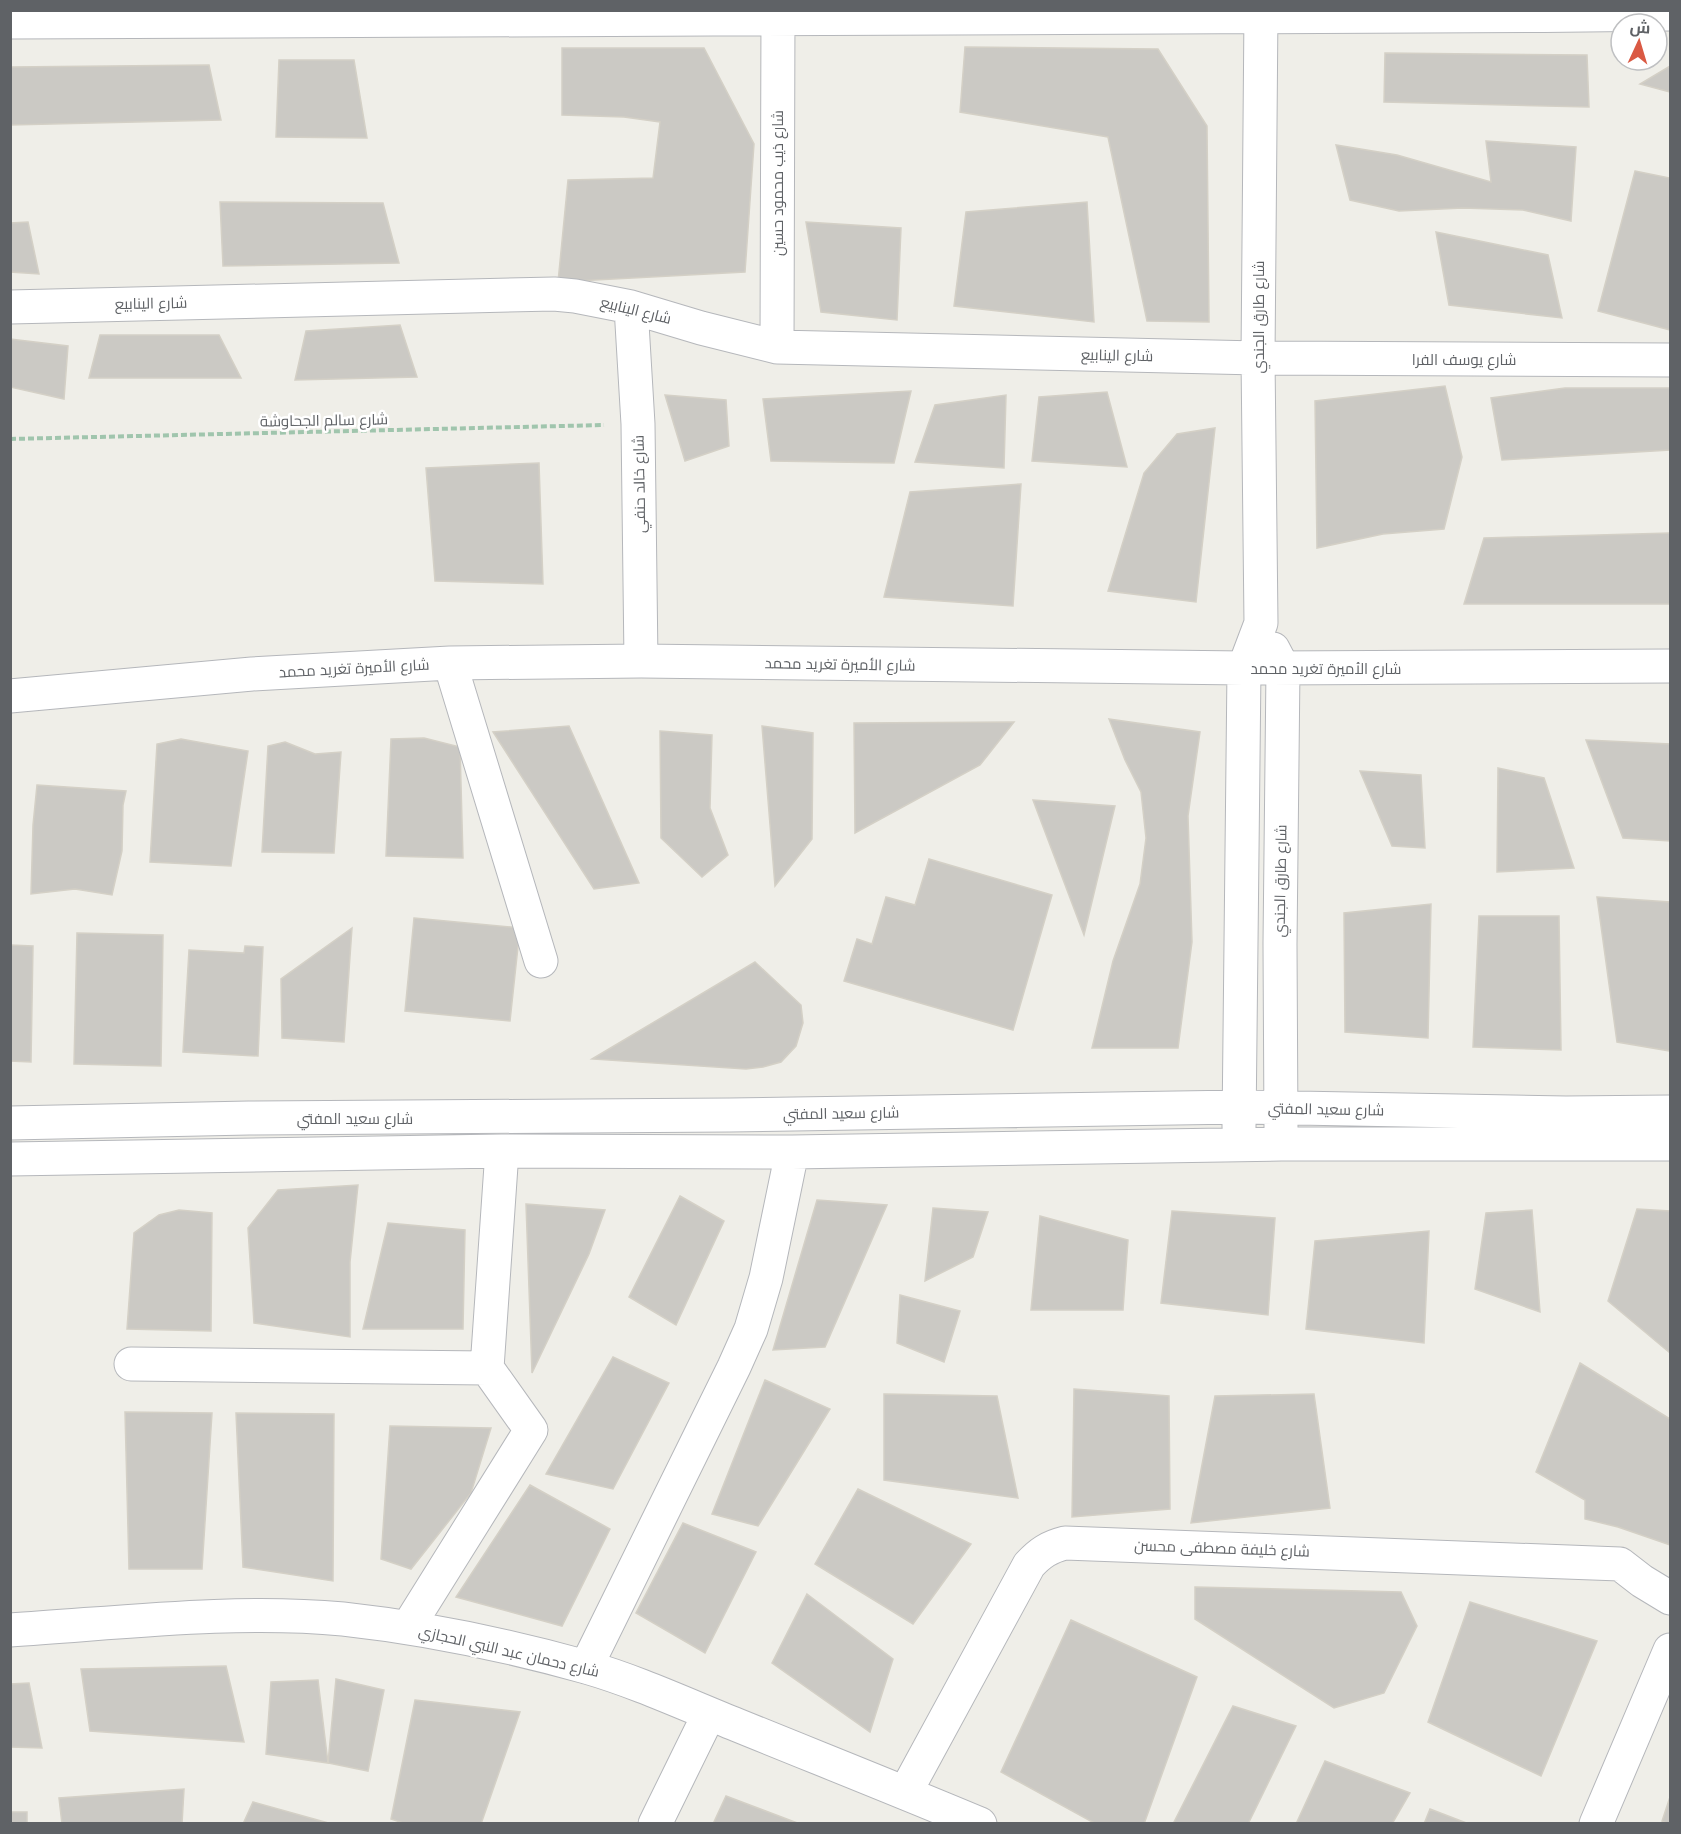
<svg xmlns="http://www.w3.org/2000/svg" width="1681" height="1834" font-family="Inter,Cairo,sans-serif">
  <rect width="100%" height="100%" fill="#efeee8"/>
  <!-- building -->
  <path fill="#cbc9c4" stroke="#d4d0c6" stroke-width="1.5" d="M965 47 1158 49 1207 126 1209 322 1147 321 1108 137 960 112Z
    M562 48H704L754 144 745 272 558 282 568 180 653 178 660 122 624 117 562 115Z
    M1385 53 1587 55 1589 107 1384 102Z
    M279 60H354L367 138 276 137Z
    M209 65 221 120 10 125V67Z
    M1670 66V92L1640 84Z
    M1486 141 1576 147 1571 221 1523 210 1463 208 1399 211 1350 200 1336 145 1397 155 1491 182Z
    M1635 171 1670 178V330L1598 311Z
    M220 202 383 203 399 263 223 266Z
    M1087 202 1094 322 954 306 966 212Z
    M28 222 39 274 10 272V223Z
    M806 222 901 228 897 320 821 312Z
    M1436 232 1548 255 1562 318 1449 305Z
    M400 325 417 377 295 380 306 331Z
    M100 335H219L241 378H89Z
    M10 339 68 346 64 399 10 387Z
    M1445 386 1462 457 1444 529 1383 534 1317 548 1315 401Z
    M1565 388H1670V450L1502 460 1491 398Z
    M911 391 894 463 771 461 763 399Z
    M1107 392 1127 467 1032 461 1039 397Z
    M665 395 726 400 729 446 685 461Z
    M1006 395 1004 468 915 462 935 405Z
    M1215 428 1196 602 1108 591 1144 473 1177 434Z
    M539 463 543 584 435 581 426 468Z
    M1021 484 1013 606 884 597 910 492Z
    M1670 533V604H1464L1484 538Z
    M1109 719 1200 732 1188 816 1192 942 1178 1048H1092L1113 961 1140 884 1146 838 1141 792 1125 760Z
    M1014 722 980 765 855 833 854 723Z
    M569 726 639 883 594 889 493 732Z
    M762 726 813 733 812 839 775 886Z
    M660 731 712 735 710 808 728 855 702 877 661 838Z
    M424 738 460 747 463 858 386 856 391 739Z
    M181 739 248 751 231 866 150 862 157 744Z
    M1586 740 1670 744V841L1623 838Z
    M285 742 315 754 341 752 334 853 262 852 268 746Z
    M1498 768 1544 778 1574 868 1497 872Z
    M1360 771 1421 775 1425 848 1392 846Z
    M37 785 126 791 123 805 122 851 112 895 75 889 31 894 33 825Z
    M1033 800 1115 806 1084 935Z
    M929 859 1052 895 1013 1030 844 981 857 939 872 944 886 897 915 905Z
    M1597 897 1670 902V1051L1617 1042Z
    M1431 904 1428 1038 1345 1032 1344 913Z
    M1479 916H1559L1561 1050 1473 1047Z
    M414 918 520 928 510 1021 405 1011Z
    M352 928 344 1042 282 1038 281 979Z
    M77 933 163 935 161 1066 74 1064Z
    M10 945 33 946 31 1062 10 1061Z
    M245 946 263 947 258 1056 183 1052 189 950 244 953Z
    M755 962 801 1005 803 1023 796 1046 781 1062 763 1067 746 1069 592 1059Z
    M358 1185 350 1262V1337L254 1323 248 1228 278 1190Z
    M680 1196 724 1221 676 1325 629 1297Z
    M817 1200 887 1205 825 1347 773 1350Z
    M526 1204 605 1210 589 1254 532 1373Z
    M933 1208 988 1212 973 1257 925 1281Z
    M1637 1209 1670 1211V1353L1608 1301Z
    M179 1210 212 1213 211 1331 127 1329 134 1233 159 1215Z
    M1532 1210 1540 1312 1475 1289 1486 1213Z
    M1172 1211 1275 1218 1268 1315 1161 1303Z
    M1040 1216 1128 1240 1123 1310H1031Z
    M388 1223 465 1230 463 1329H363Z
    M1429 1231 1424 1343 1306 1329 1315 1241Z
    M900 1295 960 1311 944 1362 897 1343Z
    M613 1357 669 1383 613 1489 546 1474Z
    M1580 1363 1670 1419V1545L1618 1527 1585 1519V1500L1536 1472Z
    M765 1380 830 1409 758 1526 712 1514Z
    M1074 1389 1169 1396 1170 1509 1072 1517Z
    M884 1394 997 1396 1018 1498 884 1480Z
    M1314 1394 1330 1508 1191 1523 1215 1396Z
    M125 1412 212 1413 202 1569H129Z
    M236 1413 334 1414 333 1581 243 1567Z
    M390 1426 491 1428 471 1493 411 1569 381 1559Z
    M530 1485 610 1529 562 1626 456 1597Z
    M858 1489 971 1544 913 1624 815 1564Z
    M683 1523 756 1552 705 1653 636 1613Z
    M1195 1587 1401 1592 1417 1626 1384 1693 1334 1708 1195 1619Z
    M807 1594 893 1659 870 1732 772 1663Z
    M1470 1602 1597 1641 1541 1776 1428 1722Z
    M1071 1620 1197 1677 1144 1824H1096L1001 1772Z
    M226 1666 244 1742 90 1731 81 1669Z
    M336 1679 384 1690 368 1771 328 1763Z
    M318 1680 328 1763 266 1754 271 1682Z
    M29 1683 42 1748 10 1747V1684Z
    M415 1700 520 1712 481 1824H406L391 1819Z
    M1233 1706 1296 1726 1248 1824H1173Z
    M1325 1761 1410 1793 1392 1824H1296Z
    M184 1789 182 1824H62L59 1798Z
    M726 1796 800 1824H713Z
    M1670 1797V1824H1668L1662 1821Z
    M253 1802 332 1824H243Z
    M1430 1809 1469 1824H1424Z
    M10 1812H27V1824H10Z"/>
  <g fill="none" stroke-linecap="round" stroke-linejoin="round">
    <defs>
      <path id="minor" d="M10 22C564 20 1117 21 1670 14
        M10 307 554 294 575 296 631 307 701 328 777 347 1258 358 1670 360
        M631 307 638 424 641 661
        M777 347 778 10
        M1273 649 1283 668 1280 944 1281 1129
        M450 663 541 961
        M10 696 252 674 450 663 641 661 1244 668 1670 666
        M10 1123 249 1118 730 1115 1240 1107 1566 1113 1670 1112
        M1239 1127 1244 668 1261 623 1258 358 1261 10
        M10 1159 502 1151 792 1152 1281 1144H1670
        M131 1364 487 1368 502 1151
        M408 1627 531 1430 487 1368
        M10 1630C121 1623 233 1609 343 1619 425 1628 507 1645 586 1667 638 1682 687 1705 737 1725 818 1758 899 1790 980 1824
        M586 1667 734 1367 751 1329 766 1278 792 1152
        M905 1793 1029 1565C1040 1553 1049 1547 1065 1543L1620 1564 1642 1581 1670 1598
        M655 1824 709 1714
        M1596 1824 1670 1650"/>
    </defs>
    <!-- minor casing -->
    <use href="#minor" stroke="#b5b7bb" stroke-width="35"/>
    <!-- path -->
    <path stroke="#a0c5ad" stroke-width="4" stroke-dasharray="6 3" stroke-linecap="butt" d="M10 439 604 425"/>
    <!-- minor -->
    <use href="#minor" stroke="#fff" stroke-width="33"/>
  </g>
  <g text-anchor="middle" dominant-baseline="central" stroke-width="5" stroke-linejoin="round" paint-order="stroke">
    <!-- street labels -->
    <g font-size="15" fill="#5f6266" stroke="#fff">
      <text transform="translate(777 183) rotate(-90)">شارع ذيب محمود حسين</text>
      <text transform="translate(151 303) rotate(-1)">شارع الينابيع</text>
      <text transform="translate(636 310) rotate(14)">شارع الينابيع</text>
      <text transform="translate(1258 317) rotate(-90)">شارع طارق الجندي</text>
      <text transform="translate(1117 355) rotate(1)">شارع الينابيع</text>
      <text x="1464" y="359">شارع يوسف الفرا</text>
      <text transform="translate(324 420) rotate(-1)">شارع سالم الجحاوشة</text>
      <text transform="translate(639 484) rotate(-91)">شارع خالد حنفي</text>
      <text transform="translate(840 664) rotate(1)">شارع الأميرة تغريد محمد</text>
      <text transform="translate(354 668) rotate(-3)">شارع الأميرة تغريد محمد</text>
      <text x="1326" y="668">شارع الأميرة تغريد محمد</text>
      <text transform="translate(1280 881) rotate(-89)">شارع طارق الجندي</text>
      <text transform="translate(1326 1109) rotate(1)">شارع سعيد المفتي</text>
      <text transform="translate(841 1113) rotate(-1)">شارع سعيد المفتي</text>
      <text x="355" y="1118">شارع سعيد المفتي</text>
      <text transform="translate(1222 1548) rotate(2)">شارع خليفة مصطفى محسن</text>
      <text transform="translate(509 1651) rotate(13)">شارع دحمان عبد النبي الحجازي</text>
    </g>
  </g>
  <!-- border -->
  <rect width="1681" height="1834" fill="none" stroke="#5f6266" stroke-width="24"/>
  <!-- north arrow -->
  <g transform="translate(1639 42) rotate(4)"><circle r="28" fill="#ffffff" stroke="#bfc0c2" stroke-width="1.5"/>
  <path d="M0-4.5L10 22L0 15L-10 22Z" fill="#da5943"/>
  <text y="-9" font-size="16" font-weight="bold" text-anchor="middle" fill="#5f6266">ش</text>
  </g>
</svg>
